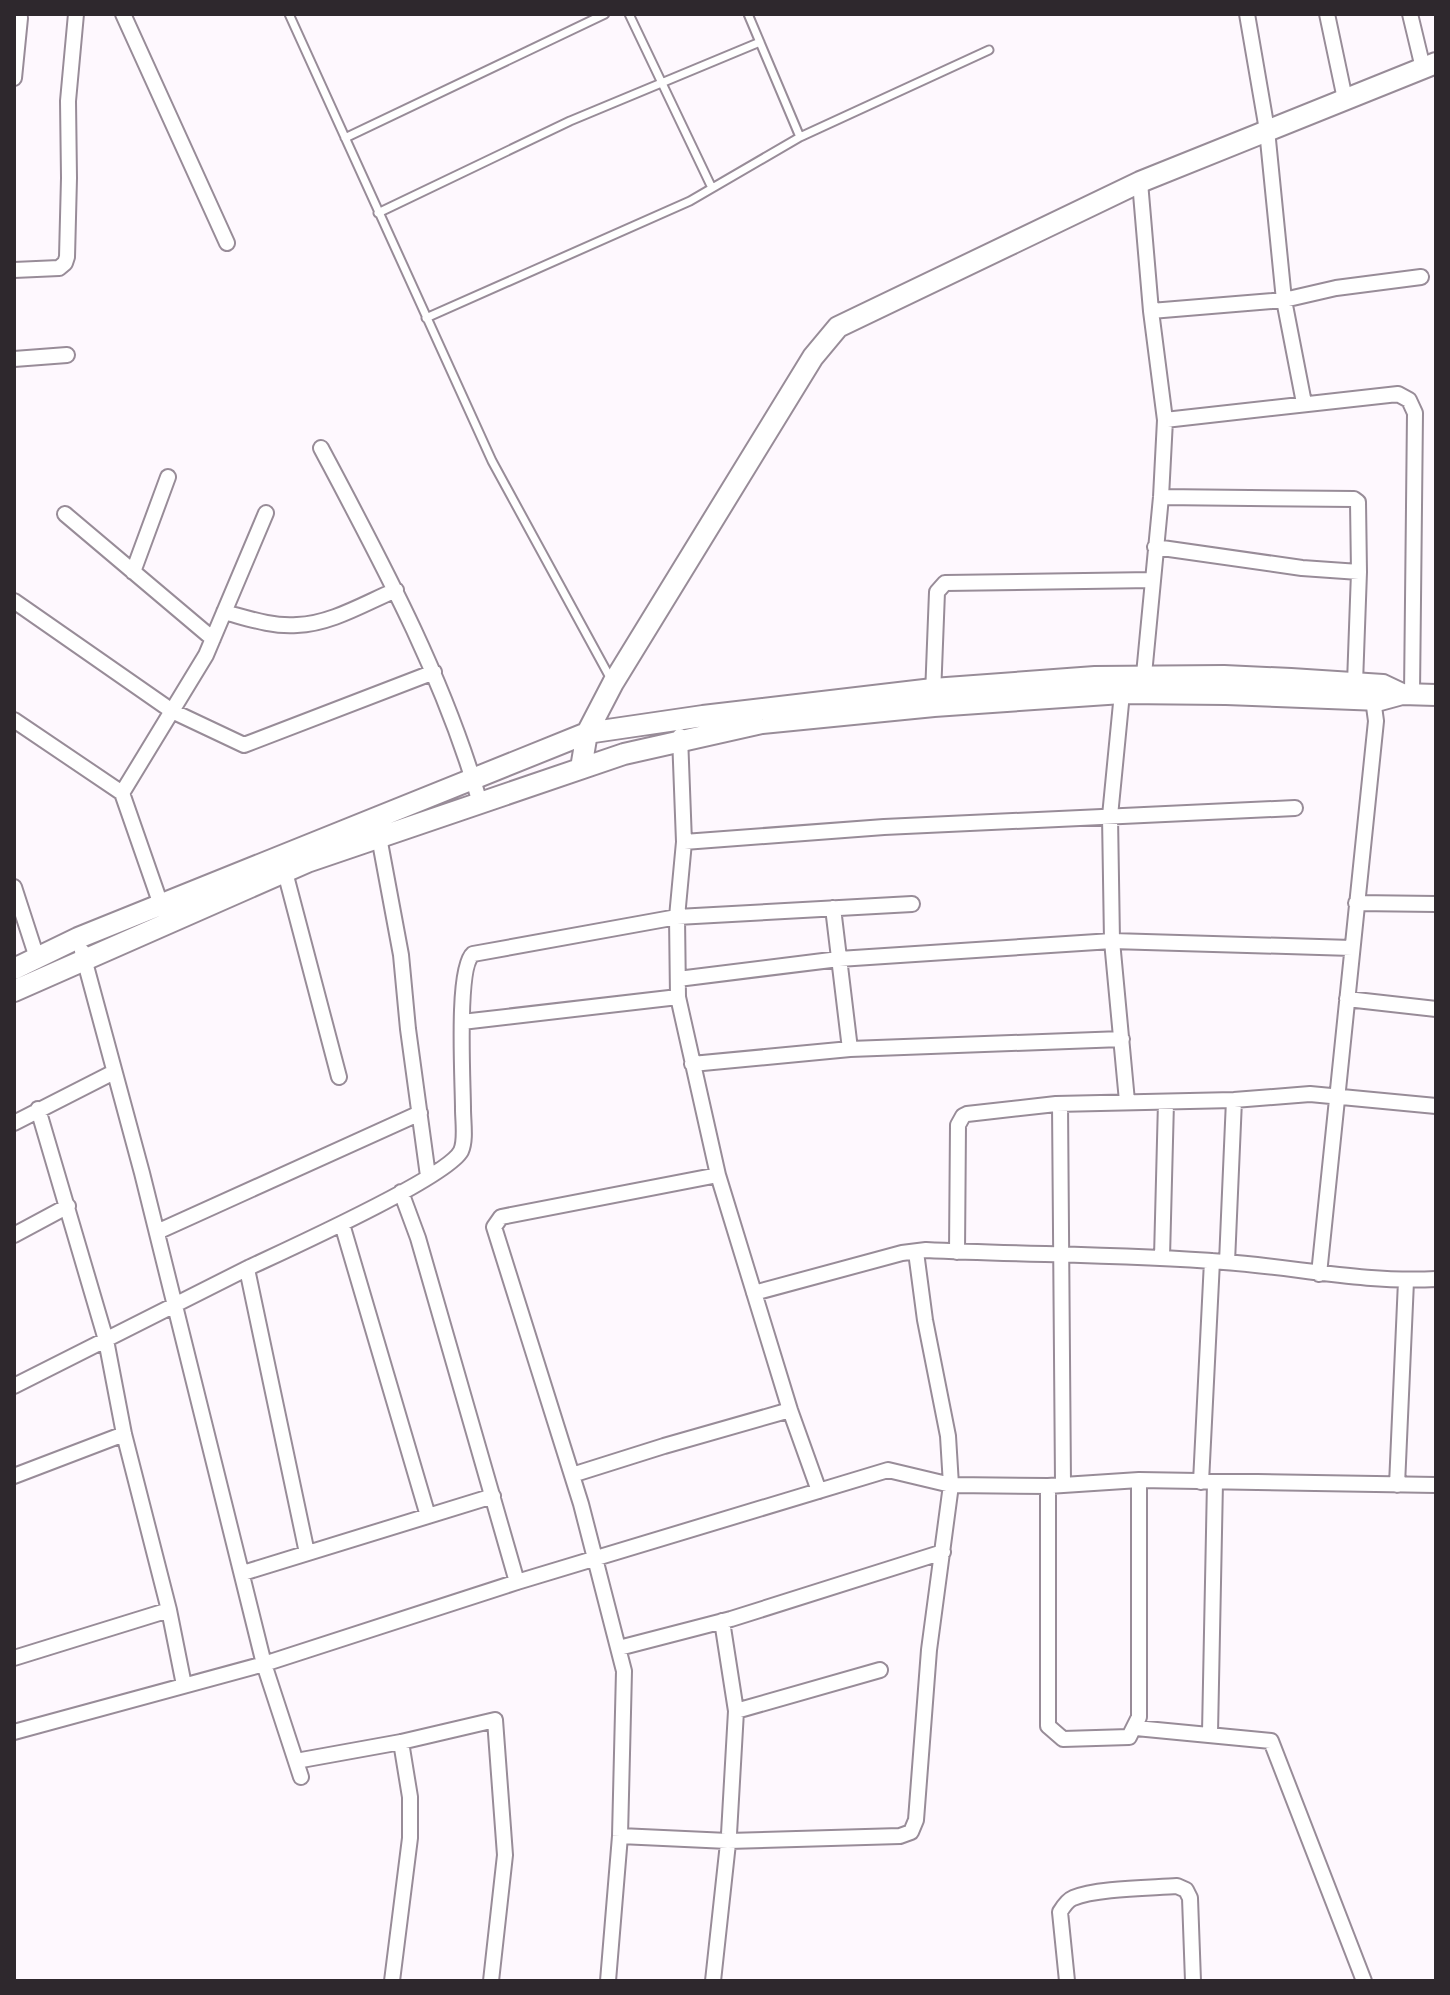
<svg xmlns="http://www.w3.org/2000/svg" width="1450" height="1995" font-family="'Open Sans',sans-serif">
  <rect width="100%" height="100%" fill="#fef8fe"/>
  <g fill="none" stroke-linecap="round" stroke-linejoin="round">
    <defs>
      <path id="lane" d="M289 14 492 461 612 681
        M629 14 712 188
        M748 14 800 137
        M345 138 605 14
        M378 213 570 121 760 42
        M426 318 690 201 800 137 989 50"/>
      <path id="street" d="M123 14 227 243
        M1247 14 1267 130 1284 300 1304 403
        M1327 14 1345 99
        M1410 14 1423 68
        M14 78 20 18
        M1140 182 1151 311 1165 420 1161 497 1143 685
        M14 270 59 268 65 263 67 257 69 178 68 101 76 14
        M1151 311 1284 300 1336 288 1421 277
        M14 359 67 355
        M1165 420 1398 394 1409 400 1415 413 1412 694
        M321 448C382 563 444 677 480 803
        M1161 497 1354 499 1358 502 1359 572 1355 683
        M65 514 213 639
        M1155 547 1302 568 1359 572
        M133 572 168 477
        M14 601 172 711 244 745 434 672
        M224 612C247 618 272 627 297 625 331 624 365 603 396 590
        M1122 693 1110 816 1112 941 1127 1101
        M933 695 937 592 945 583 1153 580
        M14 720 122 793 161 905
        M680 736 684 842 677 917 678 997 718 1175 790 1410 819 1491
        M122 793 206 655 266 513
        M379 837 401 955 408 1029 428 1176
        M684 842 884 827 1295 808
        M285 872 339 1077
        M14 887 37 958
        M1356 903 1436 904
        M833 908 850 1049
        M82 951 142 1173 264 1664 517 1582 888 1470 951 1485 1048 1486 1139 1480 1436 1485
        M678 979 839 959 1112 941 1352 948
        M1347 999 1436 1009
        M462 1022 678 997
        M692 1064 850 1049 1122 1039
        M1060 1104 1063 1483
        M38 1109 106 1340 124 1434 169 1610 184 1685
        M14 1123 114 1072
        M401 1192 418 1238 517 1582
        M342 1224 428 1516
        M157 1232 420 1113
        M14 1235 68 1206
        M957 1252 958 1125 963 1116 967 1114 1056 1104 1234 1100 1310 1094 1436 1106
        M1162 1257 1166 1102
        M1227 1262 1234 1100
        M247 1269 307 1553
        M1319 1274 1376 721 1373 699
        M754 1293 902 1253 926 1250C1026 1255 1125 1254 1224 1262 1295 1267 1364 1283 1436 1279
        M14 1386C92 1347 170 1307 248 1268 282 1252 448 1177 461 1151 466 1140 463 1122 463 1109 463 1082 456 968 473 954L677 917 912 904
        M572 1475 664 1446 790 1410
        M14 1476 124 1434
        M1201 1482 1212 1261
        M1397 1485 1406 1281
        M1048 1486V1726L1063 1739 1129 1737 1139 1717V1480
        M243 1573 493 1496
        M619 1648 731 1619 943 1552
        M14 1658 169 1610
        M736 1711 880 1670
        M1136 1728 1271 1741 1364 1981
        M14 1732 264 1664 301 1777
        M1210 1733 1215 1482
        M296 1761 401 1742 495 1720 505 1855 491 1981
        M620 1836 728 1841 900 1836 911 1832 916 1820 929 1650 951 1485 948 1436 925 1320 916 1252
        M392 1981 410 1838V1797L401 1742
        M608 1981 620 1836 624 1671 581 1504 494 1227 501 1217 718 1175
        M713 1981 729 1834 736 1711 722 1621
        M1067 1981 1060 1912C1063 1907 1068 1900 1073 1898 1096 1888 1151 1888 1177 1886L1186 1890 1190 1898 1193 1981"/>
      <path id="secondary" d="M581 768 587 733 613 683 813 357 838 327 1140 182 1436 63
        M14 969 78 938 587 733 703 716 933 689 1095 677 1224 676 1291 679 1383 685 1402 694
        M14 991 307 862 624 754 762 723 934 706 1122 693 1226 694 1380 700 1402 694 1436 695"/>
    </defs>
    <!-- lane casing -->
    <use href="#lane" stroke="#988c98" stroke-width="11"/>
    <!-- street casing -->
    <use href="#street" stroke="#988c98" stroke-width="18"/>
    <!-- secondary casing -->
    <use href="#secondary" stroke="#988c98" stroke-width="24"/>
    <!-- lane -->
    <use href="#lane" stroke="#fff" stroke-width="7"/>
    <!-- street -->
    <use href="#street" stroke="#fff" stroke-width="14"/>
    <!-- secondary -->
    <use href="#secondary" stroke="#fff" stroke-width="20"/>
  </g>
  <!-- border -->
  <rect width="1450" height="1995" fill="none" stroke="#2e282d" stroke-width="32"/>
</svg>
